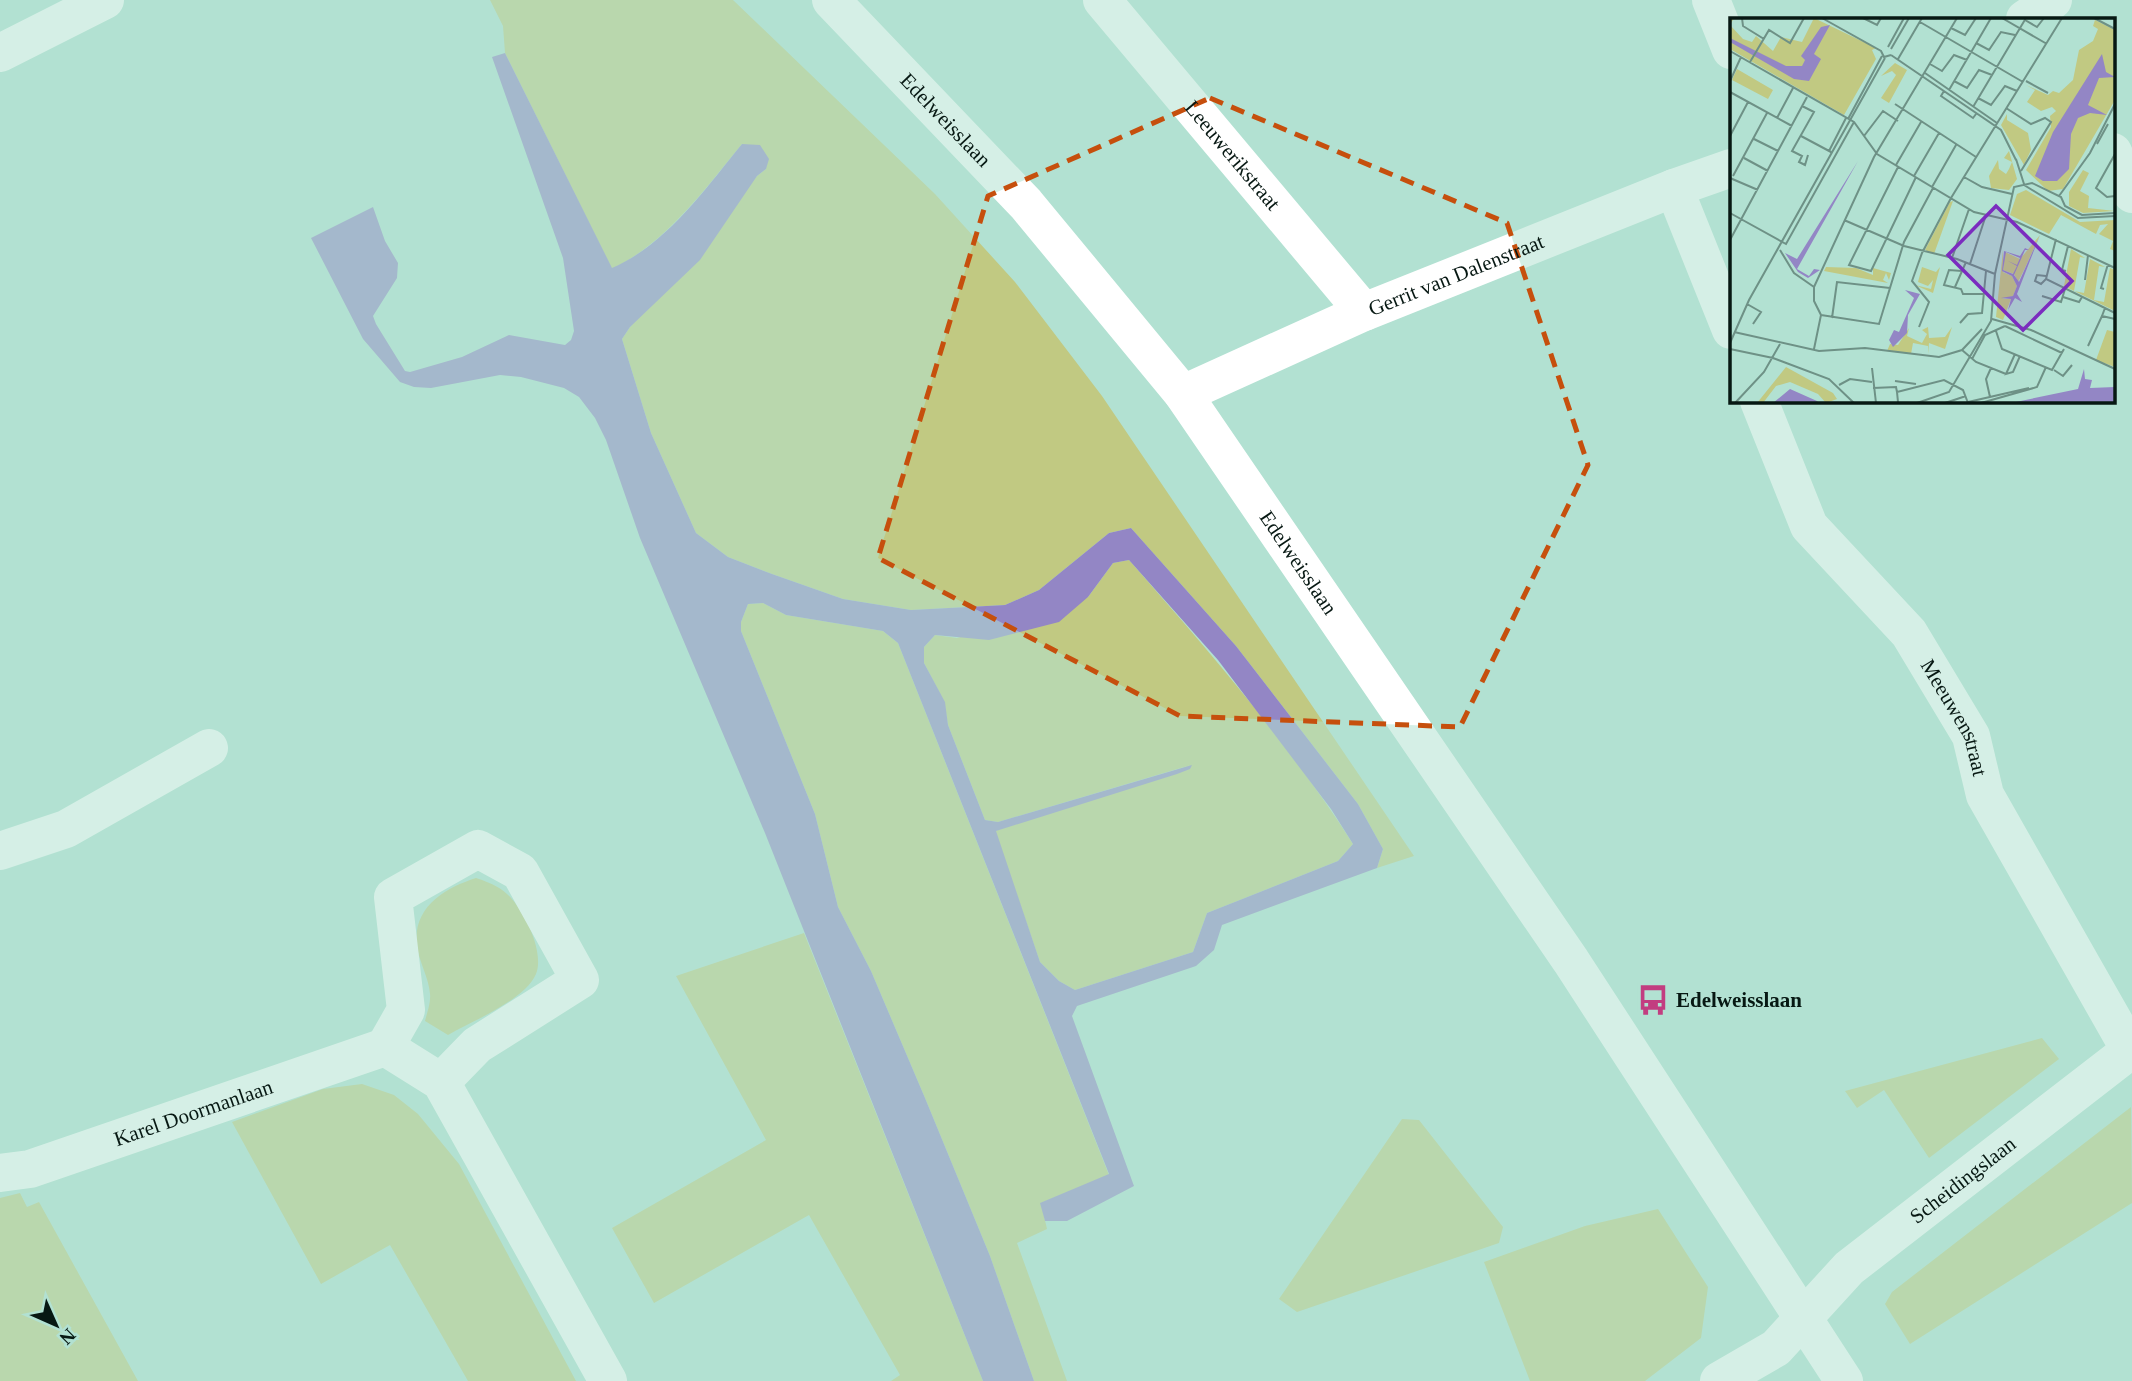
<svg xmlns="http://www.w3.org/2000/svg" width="2132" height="1381" font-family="'Times New Roman',serif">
  <rect width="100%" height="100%" fill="#b2e1d2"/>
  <!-- green -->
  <path fill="#c1c982" d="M490 0H733L935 194 1015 282 1102 396 1414 856 1377 868 1383 849 1358 804 1236 646 1131 528 1109 533 1039 590 1005 605 911 610 843 599 772 574 728 557 696 533 651 433 622 339 630 327 757 176 766 169 742 144C704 190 667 242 612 269L505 53 503 26Z
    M1129 560C1208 650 1288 742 1353 844L1338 861 1207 913 1193 952 1075 990 1059 981 1040 962 995 831 1191 765 998 822 985 820 948 725 944 701 924 663V647L935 635 957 638 1088 597 1113 563Z
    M763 603 786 615 883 631 898 643 1109 1175 1041 1203 1047 1229 1017 1243 1067 1381H1034L990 1256 925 1098 871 971 838 907 815 814 741 631V622L748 604Z
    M476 878C506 888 512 896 527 922 534 936 542 959 536 974 525 1000 472 1021 448 1035L425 1021C427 1013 431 1002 430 994 429 978 419 962 417 946 412 907 445 888 476 878Z
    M804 933 983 1381H891L900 1375 809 1215 654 1303 612 1228 766 1140 676 976Z
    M2042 1038 2059 1059 1929 1158 1884 1090 1857 1108 1845 1091Z
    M362 1084 394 1095 418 1114 459 1164 576 1381H468L390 1245 321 1284 232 1122 323 1089Z
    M2131 1107 2132 1203 1910 1344 1885 1304 1892 1292Z
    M1402 1119 1419 1120 1503 1227 1499 1243 1297 1312 1279 1299Z
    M20 1193 27 1207 39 1202 138 1381H0V1198Z
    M1658 1209 1708 1287 1701 1338 1645 1381H1530L1484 1262 1585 1226Z"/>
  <!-- water -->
  <path fill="#9386c5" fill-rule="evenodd" d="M505 53 612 268C667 244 705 189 742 144L760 145 769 159 766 169 757 176 700 260 630 327 622 339 651 433 696 533 728 557 772 574 843 599 911 610 1005 605 1039 590 1109 533 1131 528 1236 646 1358 804 1383 849 1377 868 1222 925 1214 950 1196 966 1077 1006 1072 1016 1134 1186 1067 1221H1045L1040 1203 1109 1174 898 643 883 631 786 615 763 603 748 604 741 622V631L815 814 838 907 871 971 925 1098 990 1256 1034 1381H983L765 833 640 538 606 440 595 418 579 397 564 388 521 377 500 375 431 388 414 387 400 382 363 339 311 238 373 207 385 241 398 263 397 278 373 316 376 324 405 371 410 372 462 357 509 335 565 345 571 340 574 331 563 258 492 57ZM1129 560 1218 660 1331 809 1353 844 1338 861 1207 913 1193 952 1075 990 1059 981 1040 962 996 831 1177 774 1190 769 1192 765 998 822 985 820 948 725 945 702 924 663V647L935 635 989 640 1059 622 1088 597 1113 563Z"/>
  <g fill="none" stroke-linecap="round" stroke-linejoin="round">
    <!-- minor -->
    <g stroke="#fff" stroke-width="38">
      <path id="s1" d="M831 0 1026 204 1183 394 1571 961 1844 1381"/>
      <path id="s2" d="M1102 0 1364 312"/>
      <path d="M1711 0 1731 50"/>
      <path d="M2025 19 2053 0"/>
      <path d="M0 53 105 0"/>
      <path d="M2113 152 2132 194"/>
      <path d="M1674 188 1731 330"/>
      <path id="s3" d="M1183 394 1364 312 1674 188 1731 168"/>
      <path id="s4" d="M1759 401 1809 526 1909 633 1971 736 1985 795 2130 1050"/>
      <path d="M0 851 66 829 209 748"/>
      <path d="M385 1047 406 1010 393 897 478 849 520 872 580 980 477 1045 441 1082"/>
      <path id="s5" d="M0 1173 30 1169 385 1047 441 1082 608 1381"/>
      <path id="s6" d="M1719 1381 1776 1348 1849 1268 2132 1049"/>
    </g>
  </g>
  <!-- marked area -->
  <path d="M0 0H2132V1381H0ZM1210 98 1507 223 1588 465 1460 727 1180 716 878 558 988 196Z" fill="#b2e1d2" fill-opacity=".55" fill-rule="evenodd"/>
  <path fill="none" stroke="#c64f0d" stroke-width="5" stroke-dasharray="14 9" stroke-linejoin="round" d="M1210 98 1507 223 1588 465 1460 727 1180 716 878 558 988 196Z"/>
  <!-- icons -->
  <defs>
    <symbol id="bus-bare" viewBox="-9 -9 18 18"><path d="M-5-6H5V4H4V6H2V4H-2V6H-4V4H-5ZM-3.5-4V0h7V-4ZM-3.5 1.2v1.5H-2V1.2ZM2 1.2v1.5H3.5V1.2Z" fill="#c23d80" stroke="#b2e1d2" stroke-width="2.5" paint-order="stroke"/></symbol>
  </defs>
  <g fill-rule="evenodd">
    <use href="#bus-bare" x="1631" y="978" width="44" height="44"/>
  </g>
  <g text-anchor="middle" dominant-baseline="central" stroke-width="5" stroke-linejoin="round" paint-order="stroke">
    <!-- street labels -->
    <g font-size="21" fill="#071813" stroke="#b2e1d2">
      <text stroke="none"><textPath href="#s1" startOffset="166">Edelweisslaan</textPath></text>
      <text stroke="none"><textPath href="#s2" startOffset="203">Leeuwerikstraat</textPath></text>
      <text stroke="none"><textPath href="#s3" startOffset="298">Gerrit van Dalenstraat</textPath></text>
      <text stroke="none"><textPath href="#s1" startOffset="733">Edelweisslaan</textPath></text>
      <text stroke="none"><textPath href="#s4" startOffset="378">Meeuwenstraat</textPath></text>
      <text stroke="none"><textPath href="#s5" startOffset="203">Karel Doormanlaan</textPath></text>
      <text stroke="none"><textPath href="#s6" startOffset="318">Scheidingslaan</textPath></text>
    </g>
    <!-- poi labels -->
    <g font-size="21" font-weight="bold" fill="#071813" stroke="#b2e1d2" text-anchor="start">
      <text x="1676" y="1000">Edelweisslaan</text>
    </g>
  </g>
  <!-- overview -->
  <g transform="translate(1730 18)">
    <rect width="385" height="385" fill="#b2e1d2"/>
    <path d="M0 0H4L0 7 13 21 22 24 26 18 43 33 51 19 72 24 84 0 146 30 142 32 146 41 114 97 0 31ZM365 2 385 12V82L333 171 318 173 296 152 321 109 320 98 326 93 322 89 311 93 297 84 305 72 296 67 318 77 323 73 329 75 343 62 349 32 363 23 368 11 363 8ZM165 45 177 52 159 85 151 80 166 57 162 53 151 58ZM7 51 43 72 38 81 2 62ZM277 96V102L298 115 301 132 294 147 271 107ZM279 133 287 161 279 172 261 170 259 158 268 142 269 151 276 156 279 151 282 144 274 140ZM353 152 359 155 350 173 359 178 358 190 385 193 353 195 339 188V174ZM296 172 350 204 385 202V233L380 231 383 223 369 216 378 206 370 207 366 216 331 197 319 216 280 197 287 176ZM223 183 204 236 195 232 220 184ZM310 217 295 250 288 264 284 256 273 252 275 234 290 241ZM341 231 355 240 350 239 344 273 354 275 360 241 375 249 369 248 364 282 374 284 380 250 385 252V293L334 268ZM273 232V254L282 258 287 268 283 278 272 281H281L273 302 266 299ZM96 249 126 250 143 257V250L161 255 159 262 156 255 153 262 158 265 94 253ZM192 249 206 254 210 249 203 275 185 267 201 271 203 262 198 268 188 264ZM198 309 199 320 215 319 222 309 215 331 199 325 198 336V328L183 325 181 336 157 333 160 326 168 327 179 310 177 318 192 325 197 316 192 312ZM377 312 385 314V349L366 342ZM56 349 103 375 107 381 96 385 88 376 60 364 46 368 33 385H27Z" fill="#c1c982"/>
    <path d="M100 7 84 36 91 41 79 63 64 61 0 24V20L56 48H72L75 42 71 38 91 9ZM372 36 376 54 385 59 369 60 358 87 377 97 360 95 348 100 341 116 339 151 327 163H313L305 158 323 114ZM128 143 67 251 79 258 84 251 90 252 78 260 68 254 55 235 67 241ZM310 217 287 276 292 284 290 292 292 284 285 280 278 292 281 281 271 280 283 278 287 268 282 258 272 253 274 233 290 238 295 230 299 232H295L284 257 289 264ZM276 234 290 240 287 247 278 243 287 248 283 256 273 252ZM175 272 190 276 178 297 177 315 163 329 159 322 164 312 169 314 184 280ZM354 351 355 361 362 362 360 370 385 369V385H281L348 371ZM60 371 87 383 89 385H43Z" fill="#9386c5" fill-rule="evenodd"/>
    <path fill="none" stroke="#6e9186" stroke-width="2" d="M12 0 13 8 34 21M92 0 151 33 154 39 161 37M133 0 147 7 151 0M272 0 317 26M364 0 385 11M295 2 307 9 314 0M190 4 293 64M221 10 235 17 246 0M246 25 259 32 271 14 285 17M158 29 174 0M161 31 179 0M0 33 124 104 147 136 244 194 287 204 385 250M161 37 271 112 286 142M168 41 192 0M20 44 39 12 60 25 74 0M200 46 212 53 224 37 237 42M195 55 267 105M0 63 11 39M224 63 237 70 249 52 262 57M296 63 318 75M219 72 261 0M214 73 211 78 243 100 246 96M0 74 62 108M248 80 261 87 275 68 287 73M165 86 246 139M72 88 84 94 62 133 72 138 69 144 75 147 78 137M243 89 296 0M276 90 301 106 315 100 321 104 291 153M47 100 63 70M118 101 152 38M0 118 18 84M71 118 101 134M134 118 153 93 168 103M24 121 48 133M367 126 378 106M99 133 116 100M385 136 366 170 377 179 385 178M14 140 38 153M286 141 294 166M166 147 191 104M168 149 119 247 141 253 186 159M3 158 37 95M184 158 209 115M234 159 252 169 282 176M0 160 28 172M294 167 348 200 385 198M202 169 226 127M329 178 360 135 385 86M0 195 56 226 124 104M114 202 174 228 227 241 265 256M326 221 316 261 385 295M0 222 77 79M50 232 64 255 84 269M222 240 239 191M240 246 255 200M232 253 219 252 214 267 231 271 233 276H254M336 253 332 252 338 228M316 258 307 257 305 263 311 266 316 261M355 262 358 237M84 269 144 139 227 0M225 269 236 244M374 271 371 270 378 246M312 278 331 284 335 271M333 279 349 284 352 279M17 286 31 294 23 306M375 290 372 298 385 301M91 297 149 306 174 224 203 170M102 300 107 264 160 270M262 301 301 312 385 351M230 305 238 296 252 295 256 253M275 308 332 335M189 309 199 284 182 263 192 235 221 180 332 0M266 313 272 331 322 352 334 331M4 314 89 333 135 330 209 339 232 332 252 311M0 325 19 282 155 40M358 328 372 298M0 331 43 340 99 361 124 385M84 331 91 297 84 283V269M232 332 246 344 276 356M285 336 276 356 283 354 290 338M242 341 255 317 275 308M142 350 146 385M324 352 333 358 342 347M165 363 186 366M109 367 120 361 142 364M143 370 166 369 167 374M260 379 256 361 261 350M168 384 167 374 214 362 233 372 238 385M238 384 299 370M5 385 34 354 50 326M187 385 219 374 261 303 265 256 284 169 302 165 331 179 335 188 352 197 385 195M215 385 236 378M251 385 307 369 316 349"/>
    <path fill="#7b2cbf" fill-opacity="0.15" stroke="#7b2cbf" stroke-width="3.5" d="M266 188 342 263 293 312 218 237Z"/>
    <rect width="385" height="385" fill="none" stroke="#071813" stroke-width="3.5"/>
  </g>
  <!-- north arrow -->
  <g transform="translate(56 1325) rotate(135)" stroke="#b2e1d2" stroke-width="5" paint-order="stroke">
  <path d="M0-5L12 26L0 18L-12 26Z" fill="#071813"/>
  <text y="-10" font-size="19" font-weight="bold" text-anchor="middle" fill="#071813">N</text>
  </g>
</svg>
